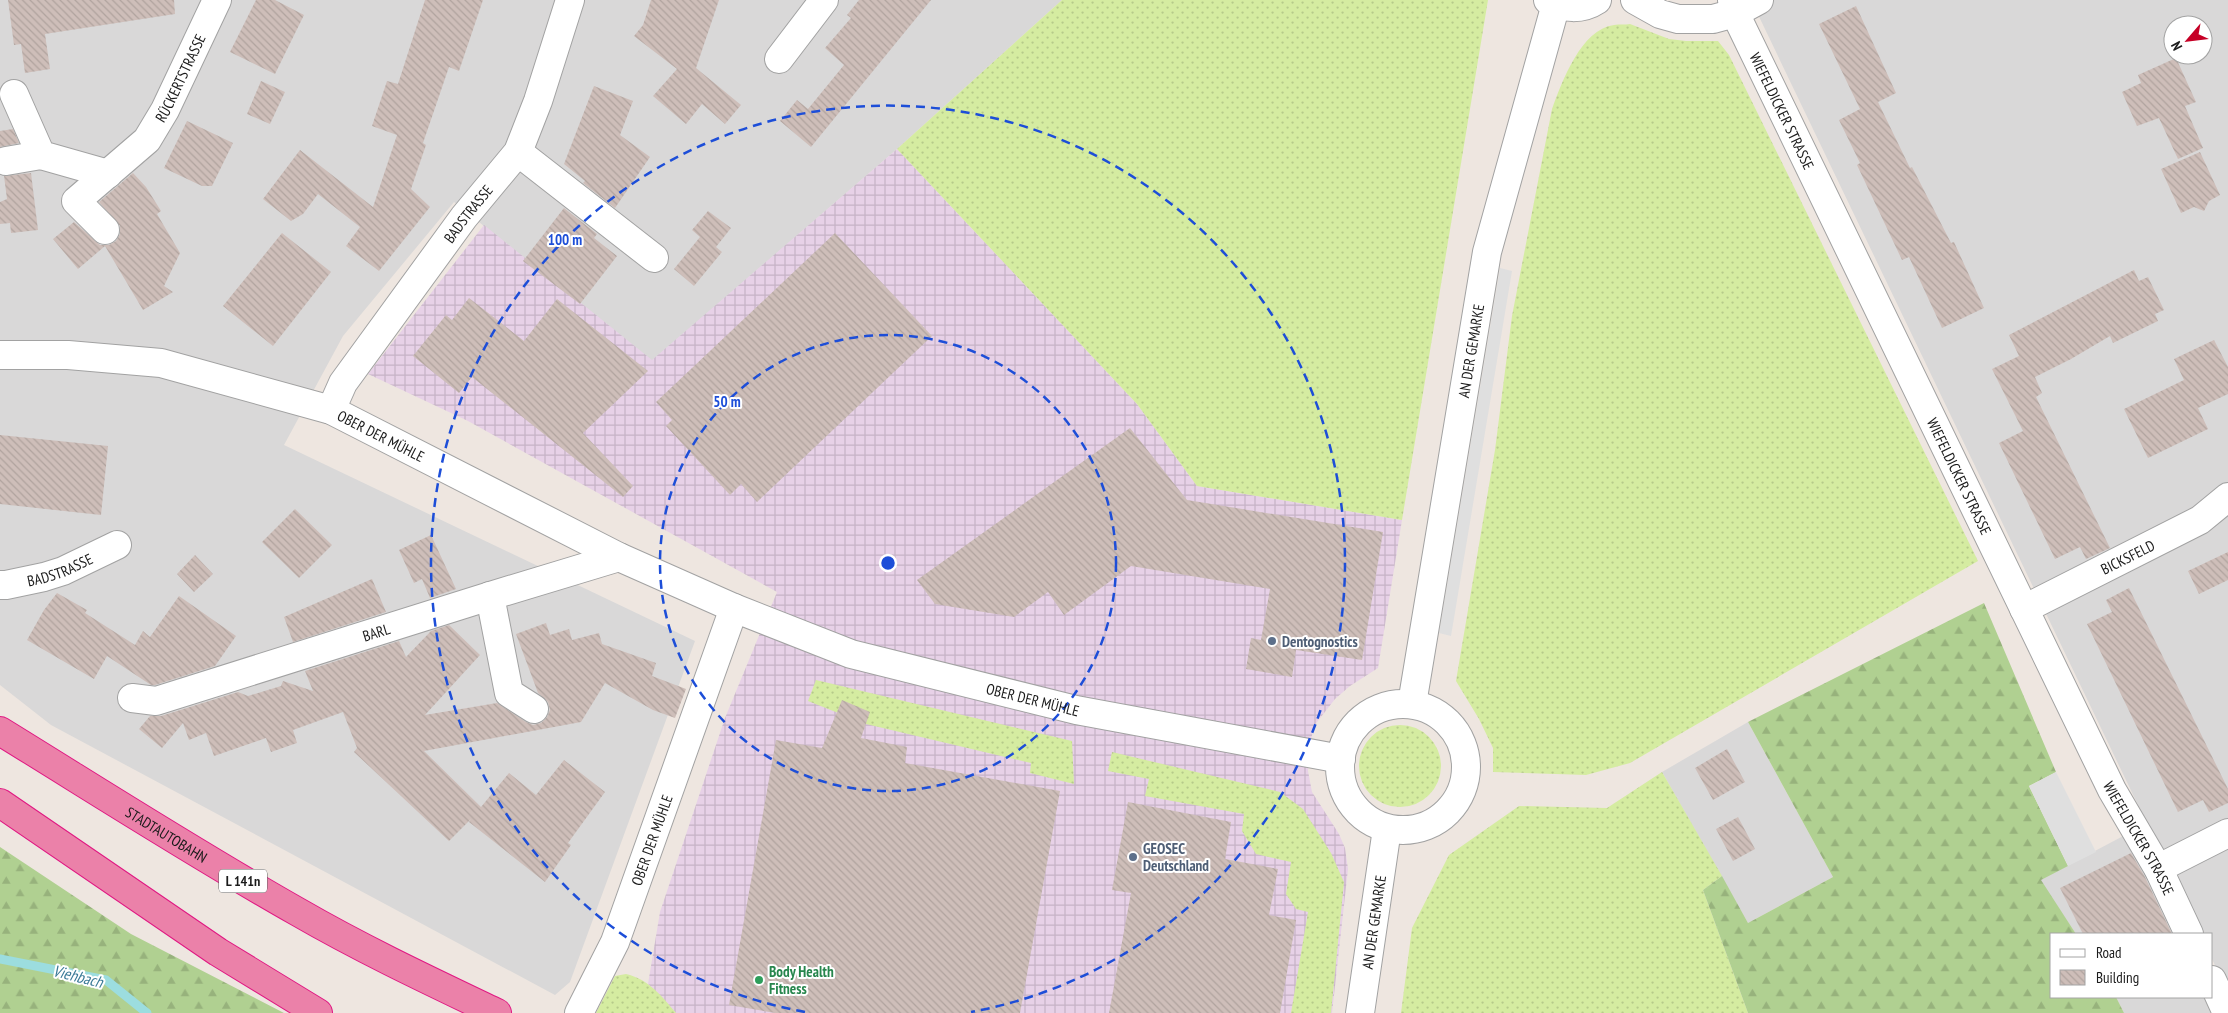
<svg xmlns="http://www.w3.org/2000/svg" width="2228" height="1013" font-family="'PT Sans Narrow',sans-serif">
  <defs>
    <pattern id="industrial-grid" width="8" height="8" patternUnits="userSpaceOnUse" patternTransform="scale(1.25)"><rect width="8" height="8" fill="#e7d1e7"/><path d="M0 4h8M4 0v8" fill="none" stroke="#c6b3c6"/></pattern>
    <pattern id="grass-dots" width="8" height="8" patternUnits="userSpaceOnUse" patternTransform="scale(1.25)"><rect width="8" height="8" fill="#d5eca1"/><path d="M2 2h.1M6 6h.1" fill="none" stroke="#b6ca8a" stroke-width="1.8" stroke-linecap="round"/></pattern>
    <pattern id="forest-firs" width="22" height="20" patternUnits="userSpaceOnUse" patternTransform="scale(1.25)"><rect width="22" height="20" fill="#b0d091"/><path d="M5 1l3.5 6h-7zM16 11l3.5 6h-7z" fill="#97b27c"/></pattern>
    <pattern id="building-back-hatch" width="6" height="6" patternUnits="userSpaceOnUse" patternTransform="scale(1.25)"><rect width="6" height="6" fill="#cebeb9"/><path d="M-1 5l2 2M0 0l6 6M5-1l2 2" fill="none" stroke="#b0a39e"/></pattern>
  </defs>
  <rect width="100%" height="100%" fill="#eee6e0"/>
  <!-- residential -->
  <path fill="#d9d8d8" fill-rule="evenodd" d="M0 0H1062L897 149 652 361 454 202 343 336 284 445 695 641 570 982 555 995 51 725 0 685Z
    M1751 0H2228V993L2212 959V934H2200ZM2173 25H2203V55H2173Z
    M1748 722 1833 877 1748 923 1662 772Z
    M2127 834 2174 934H2076L2040 880Z
    M2116 997H2204L2211 1013H2124Z"/>
  <!-- industrial -->
  <path fill="url(#industrial-grid)" d="M897 149 1137 404 1197 486 1402 520 1378 668 1350 686 1335 699 1314 726 1310 745 1308 771 1312 792 1339 834 1345 848 1348 869 1332 1013H676L648 984 660 912 725 718 777 592 468 421 368 374 484 225 652 360Z"/>
  <!-- grass -->
  <path fill="url(#grass-dots)" d="M1062 0H1488L1402 520 1197 486 1137 404 897 149Z
    M1630 24 1669 39 1686 41H1718L1729 55 1978 561 1630 763 1586 775 1493 772V748L1479 719 1456 681 1495 450 1512 316 1552 109C1562 82 1581 29 1614 25 1619 24 1625 25 1630 24Z
    M816 680 1072 741 1074 784 1030 773 1031 763 866 724 808 701Z
    M1359 766a41 41 0 1 1 82 0a41 41 0 1 1-82 0Z
    M1112 752 1280 792 1303 809 1331 853 1344 882 1331 1013H1291L1308 912 1296 909 1286 894 1291 862 1256 854 1242 831 1244 814 1145 796 1149 779 1108 771Z
    M1662 772 1722 876 1703 890 1748 1013H1401L1412 928 1449 855 1519 806 1607 808Z
    M626 974C648 979 662 996 676 1013H596L615 976Z"/>
  <!-- forest -->
  <path fill="url(#forest-firs)" d="M1984 603 2056 772 2029 786 2068 866 2041 880 2076 934H2052V997H2116L2124 1013H1748L1703 890 1722 876 1748 923 1833 877 1748 722Z
    M0 847 131 934 284 1013H0Z"/>
  <!-- parking -->
  <path fill="#dfdfdf" d="M1500 268 1512 271 1451 636 1439 633Z
    M2056 772 2096 852 2068 866 2029 786Z"/>
  <g fill="none" stroke-linecap="round" stroke-linejoin="round">
    <!-- stream -->
    <path stroke="#9cdddf" stroke-width="9" d="M0 959 106 980 147 1013"/>
  </g>
  <!-- building -->
  <path fill="url(#building-back-hatch)" d="M8 0H174L175 14 45 34 50 69 25 73 21 44 14 45Z
    M256 0H275L304 15 275 74 230 52Z
    M425 0H483L459 71 449 67 423 143 426 145 411 189 430 207 379 271 346 246 360 227 318 194 303 214 291 221 263 199 300 150 373 207 397 135 372 126 387 81 398 84Z
    M651 0H719L696 68 741 105 725 124 702 104 686 124 653 96 677 69 634 36 643 25Z
    M859 0H931L811 147 780 121 797 100 808 109 844 65 825 48 851 18 847 15Z
    M1856 6 1896 93 1878 102 1910 168 1912 167 1951 243 1954 242 1984 308 1942 328 1909 257 1902 260 1857 165 1860 163 1839 120 1860 109 1819 24Z
    M2176 58 2196 102 2185 106 2203 148 2178 159 2159 118 2137 126 2122 92 2141 83 2138 75Z
    M261 81 285 92 270 124 247 114Z
    M594 86 633 101 620 135 650 157 615 208 583 183 585 181 564 164Z
    M187 121 233 143 212 186H202L164 168Z
    M13 129 19 143 0 147V131Z
    M2200 152 2220 195 2209 201 2204 211 2194 207 2181 213 2161 169Z
    M31 173 38 230 11 233 10 223 0 224V202L7 199 4 176Z
    M133 173 146 187 161 211 157 214 180 253 164 286 173 292 143 310 105 246 78 269 53 239 74 222 100 245H109L116 241 120 234V226L99 202Z
    M564 208 597 234 594 238 617 256 580 304 523 261Z
    M708 211 731 228 716 247 722 252 694 286 674 269 700 237 692 230Z
    M282 233 331 272 273 346 223 306Z
    M835 233 932 336 757 502 741 484 730 495 666 426 672 420 656 402Z
    M2134 270 2139 281 2148 277 2164 310 2155 314 2158 321 2113 343 2110 336 2071 359 2035 377 2042 393 2036 397 2110 548 2086 559 2080 547 2055 559 1999 443 2023 431 1992 369 2019 356 2009 335Z
    M469 298 524 341 557 299 648 371 583 433 633 486 623 497 472 377 459 393 413 356 446 315 452 320Z
    M2214 340 2228 367V394L2198 408 2208 429 2148 458 2124 409 2184 380 2174 359Z
    M1130 428 1187 500 1383 532 1362 660 1296 650 1292 677 1246 669 1251 638 1261 640 1270 589 1131 566 1064 615 1048 592 1014 617 935 604 917 580Z
    M0 435 108 446 101 515 0 504Z
    M295 509 332 545 299 578 262 542Z
    M431 535 456 589 430 598 422 579 414 583 399 550Z
    M2228 552V580L2199 594 2188 571Z
    M195 555 213 574 194 592 177 574Z
    M372 579 386 612 293 642 284 617Z
    M2129 588 2228 789V803L2209 812 2203 800 2178 812 2087 624 2112 612 2106 600Z
    M57 593 87 610 85 613 135 645 143 631 150 637 179 596 236 636 215 666 155 685H151L107 656 94 679 27 640 44 610Z
    M546 623 550 635 569 629 572 640 599 633 602 644 656 663 652 676 686 689 675 718 653 710 605 683 581 722 424 751 481 807 509 773 536 795 564 760 605 792 568 843 571 845 545 882 469 822 471 819 449 841 354 752 357 748 343 712 293 730 297 743 271 752 266 738 214 756 206 733 189 740 183 723 162 748 139 729 150 716H161L238 692 248 696 281 686 283 681 313 691 305 671 399 641 406 657 431 631 449 625 480 655 425 715 497 703 526 722 533 725 541 723 547 717 550 710 548 702 538 693 516 634Z
    M842 700 870 712 861 738 907 747 905 763 1060 791 1020 1013H775L729 1005 776 740 822 748Z
    M1727 749 1745 782 1713 800 1695 768Z
    M1128 802 1231 822 1225 859 1278 869 1269 915 1296 920 1280 1013H1109L1131 893 1112 890Z
    M1738 817 1755 849 1733 861 1716 829Z
    M2131 853 2145 877 2172 934H2083L2060 888Z"/>
  <g fill="none" stroke-linecap="round" stroke-linejoin="round">
    <defs>
      <g id="minor">
        <path d="M1548 0C1563 9 1582 10 1597 0"/>
        <path d="M1635 0 1660 14 1678 19H1713L1735 13 1759 0"/>
        <path id="s1" d="M1732 0 1735 13 2112 790 2159 870 2189 934"/>
        <path d="M779 59 824 0"/>
        <path d="M14 94 41 155 108 174"/>
        <path d="M518 152 654 258"/>
        <path d="M6 161 41 155"/>
        <path id="s2" d="M105 230 76 201 147 140 165 110 217 0"/>
        <path id="s3" d="M0 355H68L161 363 331 410 619 557 734 608 851 654 1076 710 1341 759"/>
        <path id="s4" d="M331 410 343 383 464 217 518 152 538 101 570 0"/>
        <path id="s5" d="M0 585H6L44 577 63 571 117 545"/>
        <path d="M490 596 509 693 534 709"/>
        <path id="s6" d="M2024 609 2200 520 2228 497"/>
        <path id="s7" d="M132 698 156 701 490 596 619 557"/>
        <circle cx="1403" cy="767" r="63"/>
        <path id="s8" d="M1412 704 1487 252 1556 4"/>
        <path d="M2159 870 2169 863 2228 833"/>
        <path d="M2212 980 2227 1013"/>
        <path id="s9" d="M579 1013 615 942 734 608"/>
        <path id="s10" d="M1360 1013 1387 829"/>
      </g>
      <g id="highway">
        <path id="s11" d="M0 731C99 792 197 855 298 912 362 949 430 981 497 1013"/>
        <path d="M0 803 218 952 318 1013"/>
      </g>
    </defs>
    <!-- minor casing -->
    <use href="#minor" stroke="#a2a2a2" stroke-width="30"/>
    <!-- highway casing -->
    <use href="#highway" stroke="#e01883" stroke-width="30"/>
    <!-- minor -->
    <use href="#minor" stroke="#fff" stroke-width="28"/>
    <!-- highway -->
    <use href="#highway" stroke="#eb81a9" stroke-width="28"/>
  </g>
  <!-- distance rings -->
  <g fill="none" stroke="#1d4ed8" stroke-width="2.5" stroke-dasharray="9 6">
    <circle cx="888" cy="563" r="228"/>
    <path d="M805 1012A457 457 0 1 1 971 1012"/>
  </g>
  <!-- markers -->
  <g fill="#5c6f8a" stroke="#fff" stroke-width="2">
    <circle cx="1272" cy="641" r="5"/>
    <circle cx="1133" cy="857" r="5"/>
  </g>
  <circle fill="#2e9e5b" stroke="#fff" stroke-width="2" cx="759" cy="980" r="5"/>
  <g text-anchor="middle" dominant-baseline="central" stroke-width="4" stroke-linejoin="round" paint-order="stroke">
    <!-- shield labels -->
    <rect fill="#fff" stroke="#5f5f5f" stroke-width="1" x="219" y="869.5" width="48" height="23" rx="4"/>
    <g font-size="14" font-weight="bold" fill="#1b1b1b">
      <text x="243" y="881">L 141n</text>
    </g>
    <!-- street labels -->
    <g font-size="15" fill="#1b1b1b" stroke="#fff">
      <text stroke="none"><textPath href="#s2" startOffset="205">RÜCKERTSTRASSE</textPath></text>
      <text stroke="none"><textPath href="#s1" startOffset="122">WIEFELDICKER STRASSE</textPath></text>
      <text stroke="none"><textPath href="#s4" startOffset="240">BADSTRASSE</textPath></text>
      <text stroke="none"><textPath href="#s8" startOffset="358">AN DER GEMARKE</textPath></text>
      <text stroke="none"><textPath href="#s3" startOffset="394">OBER DER MÜHLE</textPath></text>
      <text stroke="none"><textPath href="#s1" startOffset="528">WIEFELDICKER STRASSE</textPath></text>
      <text stroke="none"><textPath href="#s6" startOffset="116">BICKSFELD</textPath></text>
      <text stroke="none"><textPath href="#s5" startOffset="62">BADSTRASSE</textPath></text>
      <text stroke="none"><textPath href="#s7" startOffset="255">BARL</textPath></text>
      <text stroke="none"><textPath href="#s3" startOffset="1100">OBER DER MÜHLE</textPath></text>
      <text stroke="none"><textPath href="#s11" startOffset="196">STADTAUTOBAHN</textPath></text>
      <text stroke="none"><textPath href="#s1" startOffset="932">WIEFELDICKER STRASSE</textPath></text>
      <text stroke="none"><textPath href="#s9" startOffset="188">OBER DER MÜHLE</textPath></text>
      <text stroke="none"><textPath href="#s10" startOffset="92">AN DER GEMARKE</textPath></text>
    </g>
    <!-- service labels -->
    <g font-size="15" font-weight="bold" fill="#4e5e75" stroke="#fff" text-anchor="start">
      <text x="1282" y="641">Dentognostics</text>
      <text x="1143" y="848">GEOSEC<tspan x="1143" dy="17">Deutschland</tspan></text>
    </g>
    <!-- leisure labels -->
    <g font-size="15" font-weight="bold" fill="#27864d" stroke="#fff" text-anchor="start">
      <text x="769" y="971">Body Health<tspan x="769" dy="17">Fitness</tspan></text>
    </g>
    <!-- water labels -->
    <g font-size="16" font-style="italic" fill="#3c7b98" stroke="#fff">
      <text transform="translate(78 976) rotate(14)">Viehbach</text>
    </g>
  </g>
  <circle cx="888" cy="563" r="8" fill="#1d4ed8" stroke="#fff" stroke-width="2.5"/>
  <g font-size="15" text-anchor="middle" font-weight="bold" fill="#1d4ed8" stroke="#fff" stroke-width="4" stroke-linejoin="round" paint-order="stroke">
    <text x="565" y="245">100 m</text>
    <text x="727" y="407">50 m</text>
  </g>
  <!-- legend -->
  <rect x="2050" y="933" width="162" height="65" fill="#ffffff" stroke="#a4a4a4"/>
  <rect x="2060" y="949" width="25" height="8" fill="#ffffff" stroke="#a4a4a4"/>
  <text x="2096" y="958" font-size="15" fill="#1b1b1b">Road</text>
  <rect x="2060" y="970" width="25" height="15" fill="url(#building-back-hatch)" stroke="#a4a4a4"/>
  <text x="2096" y="983" font-size="15" fill="#1b1b1b">Building</text>
  <!-- north arrow -->
  <g transform="translate(2188 40) rotate(242)"><circle r="24" fill="#ffffff" stroke="#a4a4a4"/>
  <path d="M0-4L9 19L0 12L-9 19Z" fill="#c60026"/>
  <text y="-8" font-size="14" font-weight="bold" text-anchor="middle" fill="#1b1b1b">N</text>
  </g>
</svg>
